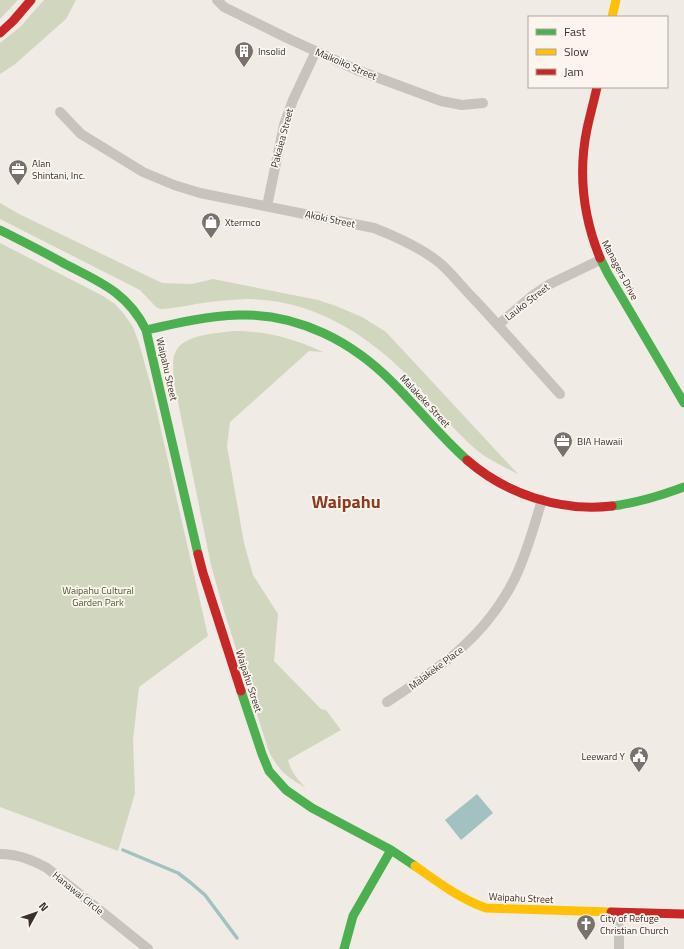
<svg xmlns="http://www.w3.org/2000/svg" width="684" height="949" font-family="'Titillium Web',sans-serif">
  <rect width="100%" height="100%" fill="#f0ebe5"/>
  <!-- green -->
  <path fill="#d1d6bf" d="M0 0H18L0 19Z
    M44 0H76L66 19 14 65 0 74V43L20 27Z
    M0 203 19 214 162 283 192 284 213 279 318 300 336 306 362 317 386 332 518 474C506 468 494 462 483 455 460 438 439 411 420 389 376 339 316 299 247 299 230 300 213 301 196 304 184 306 172 309 160 309L156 307 140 290 0 219Z
    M0 243 103 296 115 304 124 314 133 327 139 343 151 386 208 636 139 687 133 740 135 793 118 851 0 807Z
    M233 331C267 331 292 338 323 352L309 351 230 422 227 446 244 543 253 575 278 614 274 661 321 709 326 710 341 730 288 760C291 772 298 780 306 788 287 777 280 772 269 752L223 608 211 565 174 382C174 372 171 360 176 351 183 335 217 333 233 331Z"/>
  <!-- water -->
  <path fill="#a1c2c1" d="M477 794 493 813 461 840 445 820Z"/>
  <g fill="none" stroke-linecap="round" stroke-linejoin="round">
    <!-- stream -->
    <path stroke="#a1c2c1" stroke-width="3.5" d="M123 850 178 873 191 883 205 895 237 938"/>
    <!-- street -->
    <path stroke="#c9c3be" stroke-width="10" d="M217 0 224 7 287 38 357 70 441 101 462 105 483 103
      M60 112 81 134 143 172 174 185 200 193 374 228C397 237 422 248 441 264 453 275 463 288 474 299 503 330 531 362 560 394
      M267 206 284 125 293 100 316 51
      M498 325 532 296 550 284 600 260
      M387 702C440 668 486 637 515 578 527 553 534 526 542 500
      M0 854C18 854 32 860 47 868L148 949
      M617 913 619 932V949"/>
    <!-- fast -->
    <path stroke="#4caf50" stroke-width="9" d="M0 230C22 241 44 252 65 264 100 282 128 293 146 330L198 554
      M600 258 608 274 684 403
      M146 330C177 323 207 316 239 315 298 313 353 342 393 383 418 408 440 436 467 460
      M612 506C638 503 660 496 684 487
      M241 691 262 754 269 771 286 790 312 808 391 850 415 866
      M344 949 353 916 391 850"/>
    <!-- slow -->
    <path stroke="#ffc107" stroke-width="9" d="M612 17 616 0
      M415 866C438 882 460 899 486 908L611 912"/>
    <!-- jam -->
    <path stroke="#c62828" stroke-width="9" d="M0 33 13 21 31 0
      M597 87C594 101 590 115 587 129 578 173 583 216 600 258
      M467 460C506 494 560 512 612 506
      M198 554 203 573 241 691
      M611 912 684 914"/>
  </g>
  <!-- icons -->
  <defs>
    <symbol id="building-pin" viewBox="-11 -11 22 30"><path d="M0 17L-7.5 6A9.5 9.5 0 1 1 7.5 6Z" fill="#7a716c" stroke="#fbf5ee"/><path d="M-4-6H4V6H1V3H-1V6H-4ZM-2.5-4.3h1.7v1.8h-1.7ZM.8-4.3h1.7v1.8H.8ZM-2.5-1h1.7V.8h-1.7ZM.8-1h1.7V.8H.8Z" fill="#fff"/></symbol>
    <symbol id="office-pin" viewBox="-11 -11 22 30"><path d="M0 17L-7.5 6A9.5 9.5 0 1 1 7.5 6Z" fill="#7a716c" stroke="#fbf5ee"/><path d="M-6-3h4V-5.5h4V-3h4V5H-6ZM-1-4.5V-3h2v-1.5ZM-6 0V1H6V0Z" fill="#fff"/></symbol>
    <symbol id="shop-pin" viewBox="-11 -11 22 30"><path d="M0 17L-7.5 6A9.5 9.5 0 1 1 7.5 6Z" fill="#7a716c" stroke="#fbf5ee"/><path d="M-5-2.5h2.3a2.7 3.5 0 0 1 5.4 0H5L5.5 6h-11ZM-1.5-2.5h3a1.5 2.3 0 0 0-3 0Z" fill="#fff"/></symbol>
    <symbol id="civic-pin" viewBox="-11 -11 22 30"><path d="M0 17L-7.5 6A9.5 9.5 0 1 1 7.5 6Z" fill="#7a716c" stroke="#fbf5ee"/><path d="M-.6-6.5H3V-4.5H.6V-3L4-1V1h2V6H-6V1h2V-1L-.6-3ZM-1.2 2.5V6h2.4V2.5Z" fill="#fff"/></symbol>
    <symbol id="church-pin" viewBox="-11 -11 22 30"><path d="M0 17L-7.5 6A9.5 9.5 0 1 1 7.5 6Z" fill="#7a716c" stroke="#fbf5ee"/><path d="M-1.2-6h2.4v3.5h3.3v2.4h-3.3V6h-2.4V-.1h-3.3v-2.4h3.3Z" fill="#fff"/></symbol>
  </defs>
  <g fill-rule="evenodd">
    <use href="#building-pin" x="233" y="40" width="22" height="30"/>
    <use href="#office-pin" x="7" y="158" width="22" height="30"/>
    <use href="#shop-pin" x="200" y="211" width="22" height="30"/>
    <use href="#office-pin" x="552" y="430" width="22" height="30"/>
    <use href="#civic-pin" x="628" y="745" width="22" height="30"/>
    <use href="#church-pin" x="575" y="913" width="22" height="30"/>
  </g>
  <g text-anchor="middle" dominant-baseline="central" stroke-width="3.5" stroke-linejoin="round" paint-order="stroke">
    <!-- poi labels -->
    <g font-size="10" fill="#3b302b" stroke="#fbf5ee" text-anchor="start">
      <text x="258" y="51">Insolid</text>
      <text x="32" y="163">Alan<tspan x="32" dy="12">Shintani, Inc.</tspan></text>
      <text x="225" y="222">Xtermco</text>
      <text x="577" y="441">BIA Hawaii</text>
      <text x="625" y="756" text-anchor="end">Leeward Y</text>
      <text x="600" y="918">City of Refuge<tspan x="600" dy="12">Christian Church</tspan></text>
    </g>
    <!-- street labels -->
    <g font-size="10" fill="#3b302b" stroke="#fbf5ee">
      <text transform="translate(346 64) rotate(23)">Maikoiko Street</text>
      <text transform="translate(282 138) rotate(-75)">Pakaiea Street</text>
      <text transform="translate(330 219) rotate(12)">Akoki Street</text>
      <text transform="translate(620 270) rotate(62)">Managers Drive</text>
      <text transform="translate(527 302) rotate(-38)">Lauko Street</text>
      <text transform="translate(167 369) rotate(77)">Waipahu Street</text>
      <text transform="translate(425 401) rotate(47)">Malakeke Street</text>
      <text transform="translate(436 668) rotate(-37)">Malakeke Place</text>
      <text transform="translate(249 681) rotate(72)">Waipahu Street</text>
      <text transform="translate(78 893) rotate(39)">Hanawai Circle</text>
      <text transform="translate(521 898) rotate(3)">Waipahu Street</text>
    </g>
    <!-- park labels -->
    <g font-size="10" fill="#4a5a2e" stroke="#fbf5ee">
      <text x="98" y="590">Waipahu Cultural<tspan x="98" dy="12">Garden Park</tspan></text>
    </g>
    <!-- town labels -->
    <g font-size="18" font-weight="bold" fill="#8c3b22" stroke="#fbf5ee">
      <text x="346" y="501">Waipahu</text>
    </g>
  </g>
  <!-- legend -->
  <rect x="528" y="16" width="140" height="72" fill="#fbf5ee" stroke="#aea6a0"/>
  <rect x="536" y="29" width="20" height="6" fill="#4caf50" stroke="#aea6a0"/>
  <text x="564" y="36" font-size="12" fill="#3b302b">Fast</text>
  <rect x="536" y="49" width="20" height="6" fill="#ffc107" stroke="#aea6a0"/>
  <text x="564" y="56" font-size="12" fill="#3b302b">Slow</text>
  <rect x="536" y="69" width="20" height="6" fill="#c62828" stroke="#aea6a0"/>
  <text x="564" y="76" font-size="12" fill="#3b302b">Jam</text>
  <!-- north arrow -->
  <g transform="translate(36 913) rotate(50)" stroke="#fbf5ee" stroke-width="3" paint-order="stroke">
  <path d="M0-3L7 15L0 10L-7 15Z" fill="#3b302b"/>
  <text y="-6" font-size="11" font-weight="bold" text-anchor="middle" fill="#3b302b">N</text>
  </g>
</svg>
